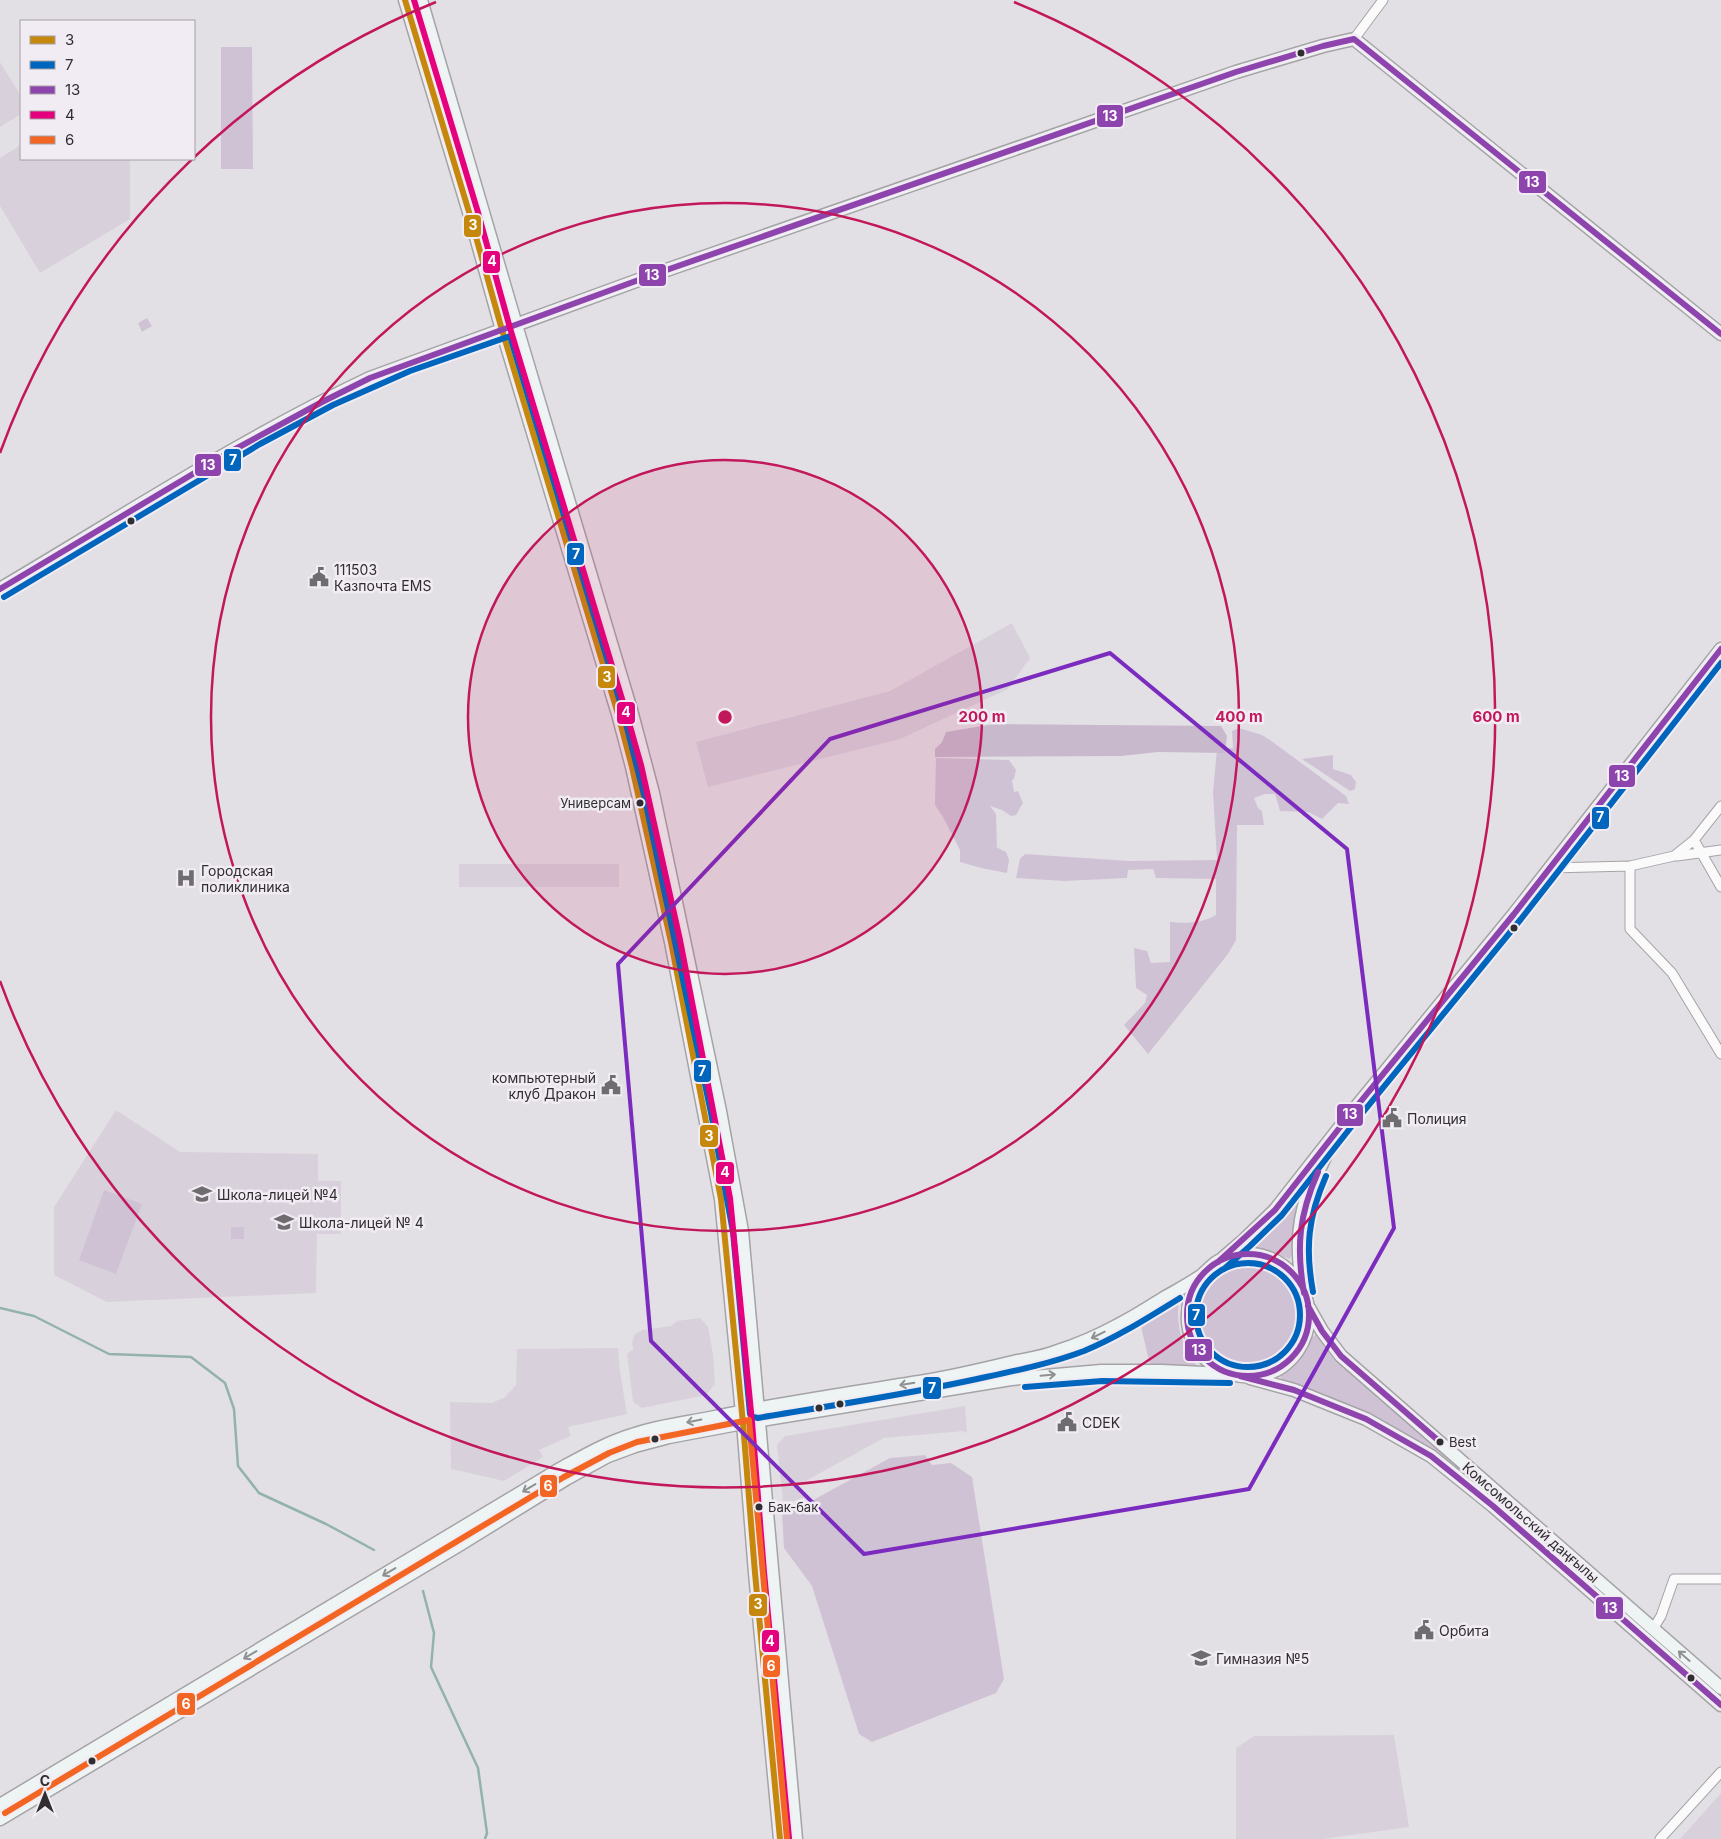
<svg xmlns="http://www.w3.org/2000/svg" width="1721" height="1839" font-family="Inter,sans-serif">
  <rect width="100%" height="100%" fill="#e3e0e5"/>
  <!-- built -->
  <path fill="#d8d1db" d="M0 62 21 96V114L0 127Z
    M21 145V159H130V219L40 273 0 206V158Z
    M1012 623 1030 658 1008 689 900 739 708 787 696 742 890 691Z
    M459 864H619V887H459Z
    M116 1110 180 1152 318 1154V1181H341V1234H317L316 1293 107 1302 54 1275V1207Z
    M700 1318 708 1327 713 1354 715 1384 706 1395 642 1408 633 1402 627 1354 633 1349 632 1342 635 1334 642 1330 671 1326 677 1321Z
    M618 1348 620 1371 627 1414 568 1427 571 1436 539 1450 543 1457 504 1481 451 1469 450 1402 492 1403 505 1397 516 1385 517 1349Z
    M965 1406 967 1432 964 1433V1431L884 1438 798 1485 805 1497 794 1501H783L777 1445 785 1436Z
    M1394 1735 1409 1827 1323 1839H1236V1748L1254 1736Z
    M1721 1793V1839H1680Z"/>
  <!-- green -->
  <path fill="#d0c2d5" d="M221 47H252L253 169H221Z
    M147 318 152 326 142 332 138 323Z
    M1239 728 1262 735 1270 740 1346 796 1349 804 1338 803 1322 819 1308 812 1280 811 1275 794H1265L1254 798 1258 808 1262 811 1264 825H1237L1236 940 1228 954 1148 1054 1124 1025 1145 1003 1147 995 1136 988 1134 948 1147 951 1151 963 1170 962V922C1187 923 1201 924 1216 915V879L1156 878 1153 869 1128 870 1127 878 1064 881 1016 878 1020 859 1025 854 1129 861 1217 860 1213 792 1217 749 1233 748 1232 731Z
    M1333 755V769L1351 775 1356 782 1355 789 1350 791 1302 759Z
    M936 758 1009 760 1016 770 1014 779 1012 780 1014 792 1018 791 1023 803 1016 815 1011 816 1002 810 990 806 996 814 997 847 990 844 1006 852 1009 860 1007 873 981 868 960 862V850L943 817 935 805Z
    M104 1190 142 1204 116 1274 79 1260Z
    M1292 1198 1296 1199C1299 1207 1294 1218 1293 1227 1292 1237 1295 1250 1290 1259L1249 1245V1240Z
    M231 1227H244V1239H231Z
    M1196 1315a52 52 0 1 1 104 0a52 52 0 1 1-104 0Z
    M1180 1295C1175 1322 1180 1344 1197 1366L1192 1367 1150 1365 1139 1318Z
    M1316 1334C1325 1340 1326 1353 1336 1361 1393 1409 1448 1458 1504 1506L1501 1509 1451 1466 1283 1383 1280 1376 1298 1361 1309 1340Z
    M925 1455 932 1465 951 1463 972 1477 1004 1679 996 1693 872 1742 859 1734 812 1586 784 1548 782 1511 795 1510 890 1458Z"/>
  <!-- forest -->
  <path fill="#c8b9cd" d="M994 724 1221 726 1227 736 1225 753 1158 752 1121 756 935 757V749L942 742 946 732Z"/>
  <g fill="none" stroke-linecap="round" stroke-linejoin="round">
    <!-- stream -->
    <path stroke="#93b2ac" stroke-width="2.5" d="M0 1308 34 1316 109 1354 191 1357 225 1383 234 1409 238 1466 259 1493 326 1524 374 1550
      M423 1591 434 1633 431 1667 478 1768 487 1833 485 1839"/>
    <defs>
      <path id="street" d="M1354 39 1383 0
        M1694 840 1721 887
        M1677 856 1721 850
        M1630 866V929L1672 973 1721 1054
        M1550 868 1630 866 1674 856 1694 840 1721 806
        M1653 1629 1661 1616 1674 1579H1721
        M1660 1839 1721 1772"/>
      <path id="secondary" d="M405 0 469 212 502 330 618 714 632 767 671 942 721 1199 743 1423 755 1573 780 1839
        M421 0 516 325 631 710 653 793 720 1111 742 1231 796 1839
        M0 589C122 517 241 439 370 378L655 274 1236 72 1323 46 1354 39 1721 334
        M1223 1258 1244 1240 1275 1210 1348 1117 1514 914 1721 649
        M1303 1287C1297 1257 1297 1223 1308 1194 1313 1181 1320 1168 1326 1155
        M1309 1308 1322 1331 1341 1356 1721 1688
        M1250 1378 1294 1390 1366 1419 1431 1456 1493 1506 1721 1705
        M0 1805 560 1469C584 1456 606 1443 632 1435 657 1426 684 1423 710 1418 781 1403 853 1393 925 1381 955 1376 984 1369 1013 1362 1027 1359 1042 1357 1055 1352 1077 1345 1098 1336 1118 1325 1134 1317 1149 1307 1164 1298 1176 1291 1189 1284 1201 1276 1206 1272 1211 1266 1217 1262 1227 1256 1241 1253 1253 1254 1299 1259 1324 1312 1298 1350 1256 1412 1151 1356 1201 1276
        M0 1819 459 1545 566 1479 608 1456 635 1446 669 1437 743 1423 1011 1379 1101 1371H1162L1224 1374"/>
    </defs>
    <!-- street casing -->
    <use href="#street" stroke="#a5a3a6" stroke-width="11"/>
    <!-- secondary casing -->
    <use href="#secondary" stroke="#a5a3a6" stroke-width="15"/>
    <!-- street -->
    <use href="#street" stroke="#fbfafb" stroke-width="9"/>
    <!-- secondary -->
    <use href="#secondary" stroke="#eef3f3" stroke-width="12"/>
    <defs>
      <path id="bus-1" d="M405 0 469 212 502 330 618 714 632 767 671 942 721 1199 743 1423 755 1573 780 1839"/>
      <path id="bus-2" d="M4 597 260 444 333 405 410 371 510 336 623 712 644 795 711 1113 733 1232 750 1414 753 1417 758 1418C834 1405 911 1394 986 1377 1019 1370 1052 1363 1084 1351 1118 1337 1149 1317 1180 1298
        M1196 1315a52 52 0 1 1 104 0a52 52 0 1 1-104 0Z
        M1224 1269 1250 1246 1282 1215 1355 1122 1521 919 1721 663
        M1313 1292C1305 1248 1308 1217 1326 1176
        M1025 1387 1102 1381 1230 1383"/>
      <path id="bus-3" d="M0 589 228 453 322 402 370 378 655 274 1236 72 1323 46 1354 39 1721 334
        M1187 1315a61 61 0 1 1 122 0a61 61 0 1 1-122 0Z
        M1218 1262 1275 1210 1348 1117 1514 914 1721 649
        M1304 1293C1296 1247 1299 1215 1318 1172
        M1308 1306 1322 1331 1341 1356 1440 1442
        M1240 1376 1294 1390 1366 1419 1431 1456 1493 1506 1721 1705"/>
      <path id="bus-4" d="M414 0 477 209 510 328 626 712 641 765 680 940 730 1198 752 1422 764 1572 789 1838"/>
      <path id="bus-5" d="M5 1813 564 1477 609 1453 637 1442 749 1420 787 1839"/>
    </defs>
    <!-- bus-1 casing -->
    <use href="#bus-1" stroke="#f1ecf3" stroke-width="10"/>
    <!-- bus-2 casing -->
    <use href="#bus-2" stroke="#f1ecf3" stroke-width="10"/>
    <!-- bus-3 casing -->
    <use href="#bus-3" stroke="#f1ecf3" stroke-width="10"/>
    <!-- bus-4 casing -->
    <use href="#bus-4" stroke="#f1ecf3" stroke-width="10"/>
    <!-- bus-5 casing -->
    <use href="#bus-5" stroke="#f1ecf3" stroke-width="10"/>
    <!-- bus-1 -->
    <use href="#bus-1" stroke="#c5880c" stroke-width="6"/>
    <!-- bus-2 -->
    <use href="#bus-2" stroke="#0065bd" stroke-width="6"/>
    <!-- bus-3 -->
    <use href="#bus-3" stroke="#8e44ad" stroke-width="6"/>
    <!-- bus-4 -->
    <use href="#bus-4" stroke="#e5007d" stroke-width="6"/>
    <!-- bus-5 -->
    <use href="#bus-5" stroke="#f26522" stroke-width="6"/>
  </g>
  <!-- one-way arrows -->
  <defs><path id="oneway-shaft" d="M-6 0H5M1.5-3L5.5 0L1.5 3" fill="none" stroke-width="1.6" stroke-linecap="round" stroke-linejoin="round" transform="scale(1.25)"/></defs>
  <g stroke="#8f9092">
    <use href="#oneway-shaft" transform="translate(1098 1335) rotate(154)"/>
    <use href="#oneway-shaft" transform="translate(1048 1375) rotate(-5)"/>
    <use href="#oneway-shaft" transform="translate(907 1384) rotate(170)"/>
    <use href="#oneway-shaft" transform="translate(694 1421) rotate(169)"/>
    <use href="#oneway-shaft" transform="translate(529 1488) rotate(149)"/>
    <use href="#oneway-shaft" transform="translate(389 1572) rotate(149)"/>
    <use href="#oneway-shaft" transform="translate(250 1655) rotate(149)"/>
    <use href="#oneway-shaft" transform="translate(1684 1656) rotate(-139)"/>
  </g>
  <!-- marked area -->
  <path fill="none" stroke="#7b2cbf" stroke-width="4" stroke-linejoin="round" d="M1110 653 1347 849 1394 1228 1249 1489 864 1554 651 1341 618 964 830 739Z"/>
  <!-- distance rings -->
  <circle cx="725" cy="717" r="257" fill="#c2185b" fill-opacity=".12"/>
  <g fill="none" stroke="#c2185b" stroke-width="2.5">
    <circle cx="725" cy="717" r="257"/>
    <circle cx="725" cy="717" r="514"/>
    <path d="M0 453A771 771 0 0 1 436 2M1014 2A771 771 0 1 1 0 981"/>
  </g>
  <!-- icons -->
  <defs>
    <symbol id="civic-bare" viewBox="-9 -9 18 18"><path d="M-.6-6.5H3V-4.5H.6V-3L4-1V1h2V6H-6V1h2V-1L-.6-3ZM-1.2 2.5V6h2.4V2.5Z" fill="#6f6c70" stroke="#f1ecf3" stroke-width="2.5" paint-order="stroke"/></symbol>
    <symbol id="hospital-bare" viewBox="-9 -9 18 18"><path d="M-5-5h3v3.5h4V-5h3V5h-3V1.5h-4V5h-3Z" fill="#6f6c70" stroke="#f1ecf3" stroke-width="2.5" paint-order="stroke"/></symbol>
    <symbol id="school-bare" viewBox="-9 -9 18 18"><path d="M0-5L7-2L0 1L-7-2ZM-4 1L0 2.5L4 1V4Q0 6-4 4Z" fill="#6f6c70" stroke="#f1ecf3" stroke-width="2.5" paint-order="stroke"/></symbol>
  </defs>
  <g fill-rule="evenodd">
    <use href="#civic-bare" x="305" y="563" width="28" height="28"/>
    <use href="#hospital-bare" x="172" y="864" width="28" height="28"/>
    <use href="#civic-bare" x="597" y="1071" width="28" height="28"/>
    <use href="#civic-bare" x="1378" y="1104" width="28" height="28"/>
    <use href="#school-bare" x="188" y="1180" width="28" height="28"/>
    <use href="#school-bare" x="270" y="1208" width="28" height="28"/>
    <use href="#civic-bare" x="1053" y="1408" width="28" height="28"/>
    <use href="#civic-bare" x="1410" y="1616" width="28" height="28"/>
    <use href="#school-bare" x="1187" y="1644" width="28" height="28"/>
  </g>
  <!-- markers -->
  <g fill="#302e31" stroke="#f1ecf3" stroke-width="2">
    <circle cx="1301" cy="53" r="4.5"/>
    <circle cx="131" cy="521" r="4.5"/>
    <circle cx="640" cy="803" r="4.5"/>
    <circle cx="1514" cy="928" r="4.5"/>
    <circle cx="840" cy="1404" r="4.5"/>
    <circle cx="819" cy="1408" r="4.5"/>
    <circle cx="655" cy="1439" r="4.5"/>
    <circle cx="1440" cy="1442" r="4.5"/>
    <circle cx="759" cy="1507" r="4.5"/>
    <circle cx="1691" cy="1678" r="4.5"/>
    <circle cx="92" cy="1761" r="4.5"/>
  </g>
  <g text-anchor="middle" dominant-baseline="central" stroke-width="5" stroke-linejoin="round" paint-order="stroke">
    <!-- bus labels -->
    <g font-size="13" fill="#302e31" stroke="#f1ecf3" text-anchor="start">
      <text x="631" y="803" text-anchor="end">Универсам</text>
      <text x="1449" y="1442">Best</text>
      <text x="768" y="1507">Бак-бак</text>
    </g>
    <!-- poi labels -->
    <g font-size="14" fill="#302e31" stroke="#f1ecf3" text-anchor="start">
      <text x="334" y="569">111503<tspan x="334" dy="16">Казпочта EMS</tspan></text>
      <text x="201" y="870">Городская<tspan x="201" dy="16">поликлиника</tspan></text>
      <text x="596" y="1077" text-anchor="end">компьютерный<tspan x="596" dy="16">клуб Дракон</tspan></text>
      <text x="1407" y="1118">Полиция</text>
      <text x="217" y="1194">Школа-лицей №4</text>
      <text x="299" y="1222">Школа-лицей № 4</text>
      <text x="1082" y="1422">CDEK</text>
      <text x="1439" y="1630">Орбита</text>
      <text x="1216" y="1658">Гимназия №5</text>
    </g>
    <!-- street labels -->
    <g font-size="14" fill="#302e31" stroke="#f1ecf3">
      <text transform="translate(1531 1522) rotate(41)">Комсомольский даңғылы</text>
    </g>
  </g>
  <circle cx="725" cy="717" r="8" fill="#c2185b" stroke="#f1ecf3" stroke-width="2.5"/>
  <g font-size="15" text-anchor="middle" font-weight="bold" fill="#c2185b" stroke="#f1ecf3" stroke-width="5" stroke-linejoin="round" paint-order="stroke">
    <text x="982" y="722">200 m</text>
    <text x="1239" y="722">400 m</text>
    <text x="1496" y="722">600 m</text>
  </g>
  <g stroke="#f1ecf3" stroke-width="2">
    <rect x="1096" y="104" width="28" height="24" rx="5" fill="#8e44ad"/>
    <rect x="1518" y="170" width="29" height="24" rx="5" fill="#8e44ad"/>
    <rect x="463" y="214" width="19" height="24" rx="5" fill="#c5880c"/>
    <rect x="482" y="250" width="19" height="24" rx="5" fill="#e5007d"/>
    <rect x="638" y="263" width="29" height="24" rx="5" fill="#8e44ad"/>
    <rect x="223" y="448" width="19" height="24" rx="5" fill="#0065bd"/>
    <rect x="194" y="453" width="28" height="24" rx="5" fill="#8e44ad"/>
    <rect x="566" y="542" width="19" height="24" rx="5" fill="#0065bd"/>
    <rect x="597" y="665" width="19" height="24" rx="5" fill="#c5880c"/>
    <rect x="616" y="701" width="20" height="24" rx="5" fill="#e5007d"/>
    <rect x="1608" y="764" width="28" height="24" rx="5" fill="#8e44ad"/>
    <rect x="1591" y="806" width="19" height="24" rx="5" fill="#0065bd"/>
    <rect x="693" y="1059" width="19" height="24" rx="5" fill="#0065bd"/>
    <rect x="1336" y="1103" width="28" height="24" rx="5" fill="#8e44ad"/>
    <rect x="699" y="1124" width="20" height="24" rx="5" fill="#c5880c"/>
    <rect x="715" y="1161" width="20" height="24" rx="5" fill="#e5007d"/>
    <rect x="1187" y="1303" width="19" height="24" rx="5" fill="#0065bd"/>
    <rect x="1184" y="1338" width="29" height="24" rx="5" fill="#8e44ad"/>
    <rect x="922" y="1376" width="20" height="24" rx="5" fill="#0065bd"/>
    <rect x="539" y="1474" width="19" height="24" rx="5" fill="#f26522"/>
    <rect x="748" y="1593" width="20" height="24" rx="5" fill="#c5880c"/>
    <rect x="1595" y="1596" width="29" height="24" rx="5" fill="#8e44ad"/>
    <rect x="761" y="1629" width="19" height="24" rx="5" fill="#e5007d"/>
    <rect x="762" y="1654" width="19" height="24" rx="5" fill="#f26522"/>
    <rect x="176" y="1692" width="20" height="24" rx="5" fill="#f26522"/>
  </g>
  <g font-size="14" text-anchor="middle" font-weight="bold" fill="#fff">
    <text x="1110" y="121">13</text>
    <text x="1532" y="187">13</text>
    <text x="473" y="230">3</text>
    <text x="492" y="266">4</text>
    <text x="652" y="280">13</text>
    <text x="233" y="465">7</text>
    <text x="208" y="470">13</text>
    <text x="576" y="559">7</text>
    <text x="607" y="682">3</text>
    <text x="626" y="717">4</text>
    <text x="1622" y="781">13</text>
    <text x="1600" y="822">7</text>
    <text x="702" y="1076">7</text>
    <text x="1350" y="1119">13</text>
    <text x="709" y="1141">3</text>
    <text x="725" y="1177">4</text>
    <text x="1196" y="1320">7</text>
    <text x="1199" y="1355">13</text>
    <text x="932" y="1393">7</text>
    <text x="548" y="1491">6</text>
    <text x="758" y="1609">3</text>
    <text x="1610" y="1613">13</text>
    <text x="770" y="1646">4</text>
    <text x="771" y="1671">6</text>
    <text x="186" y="1709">6</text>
  </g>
  <!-- legend -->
  <rect x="20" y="20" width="175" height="140" fill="#f1ecf3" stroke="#a4a0a5"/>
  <rect x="30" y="36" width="25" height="8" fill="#c5880c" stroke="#a4a0a5"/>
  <text x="65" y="45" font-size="15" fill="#302e31">3</text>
  <rect x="30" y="61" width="25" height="8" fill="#0065bd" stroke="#a4a0a5"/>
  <text x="65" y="70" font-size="15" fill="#302e31">7</text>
  <rect x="30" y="86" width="25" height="8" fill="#8e44ad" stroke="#a4a0a5"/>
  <text x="65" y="95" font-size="15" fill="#302e31">13</text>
  <rect x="30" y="111" width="25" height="8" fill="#e5007d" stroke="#a4a0a5"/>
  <text x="65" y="120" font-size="15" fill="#302e31">4</text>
  <rect x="30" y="136" width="25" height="8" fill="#f26522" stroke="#a4a0a5"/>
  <text x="65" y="145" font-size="15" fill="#302e31">6</text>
  <!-- north arrow -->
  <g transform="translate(45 1794)" stroke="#f1ecf3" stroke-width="4" paint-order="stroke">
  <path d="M0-4L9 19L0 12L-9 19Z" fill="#302e31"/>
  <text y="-8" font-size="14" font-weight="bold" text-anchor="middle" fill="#302e31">С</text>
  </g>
</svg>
